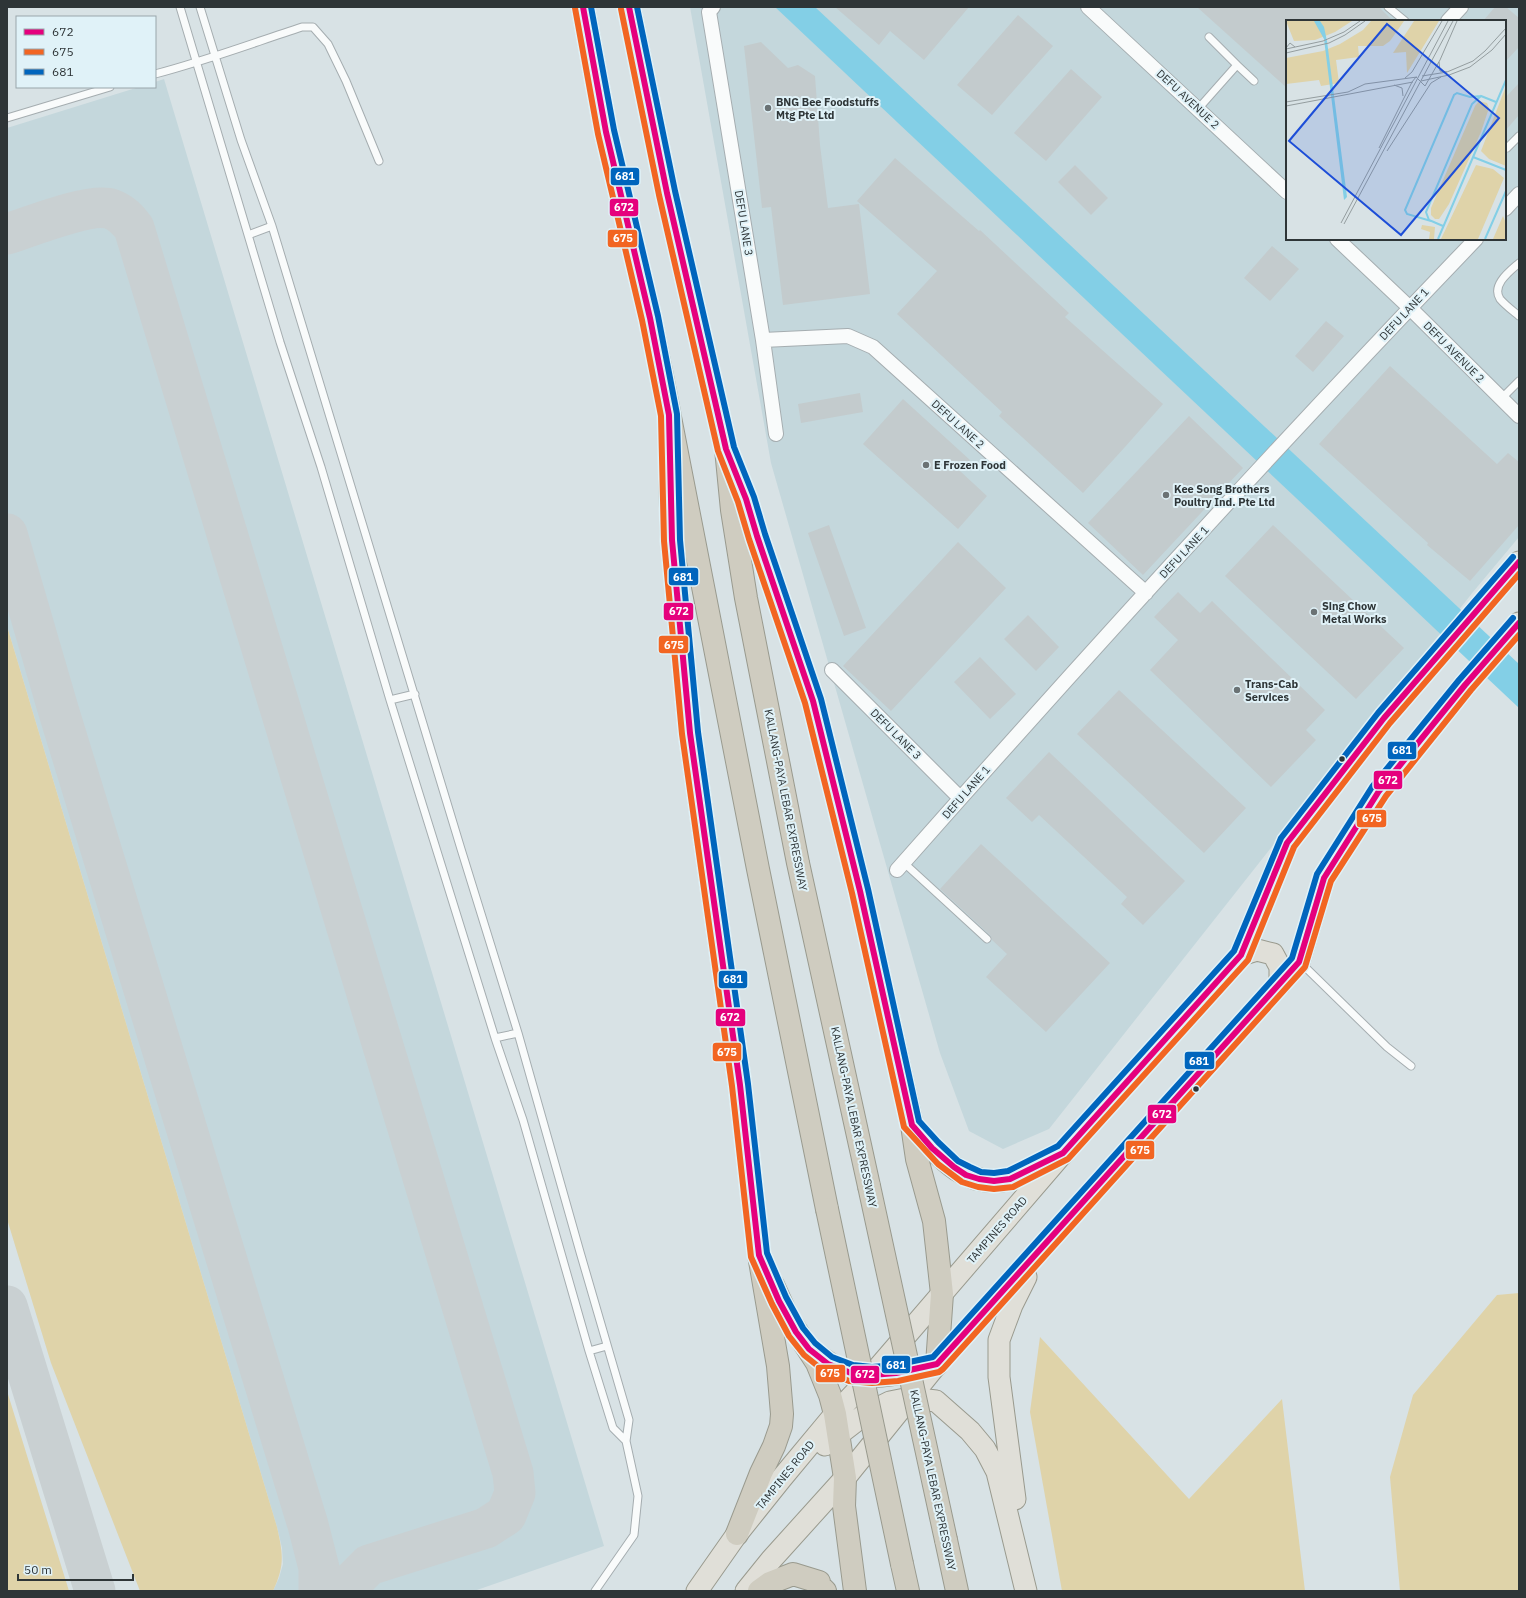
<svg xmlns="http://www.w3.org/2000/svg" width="1526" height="1598" font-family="'IBM Plex Sans',sans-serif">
  <rect width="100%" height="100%" fill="#d8e2e5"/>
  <!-- built -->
  <path fill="#c4d7dc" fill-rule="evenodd" d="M690 7H1519V537L1473 592 1049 1129 1003 1149 969 1131 940 1053 771 463ZM1287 21H1505V239H1287Z
    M164 79 604 1546 474 1591H273L279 1578 283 1564 282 1548 277 1527 7 626V128L139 87H155V82Z"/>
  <!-- green -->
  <path fill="#dfd3a9" d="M7 626 277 1527C283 1554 285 1565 273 1591H140L51 1363 7 1219Z
    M1519 1293V1591H1400L1390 1477 1413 1395 1497 1295Z
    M1040 1337 1189 1499 1282 1399 1305 1591H1062L1030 1412Z
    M7 1391 69 1591H7Z"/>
  <!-- water -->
  <path fill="#83cfe6" d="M775 7H815L1519 664V708Z"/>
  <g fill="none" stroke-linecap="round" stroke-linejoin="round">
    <!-- taxiway -->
    <path stroke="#c9d0d2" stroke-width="41" d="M7 234C29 227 91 202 111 209 122 213 128 220 134 228L513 1473 515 1493 506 1515 486 1528 369 1565 343 1591
      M7 534 58 709 308 1525 319 1568V1591
      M7 1306 95 1591"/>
  </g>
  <!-- building -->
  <path fill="#c3cbcd" d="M835 7H969L924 60 890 31 879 45Z
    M1197 7H1379L1393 21H1287V88Z
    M1495 7H1506L1519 18V47L1505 62V21H1483Z
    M1018 15 1053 46 992 115 957 85Z
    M761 42 788 68 798 65 815 76 820 145 828 208 859 204 870 294 783 305 771 207 762 208 744 46Z
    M1071 69 1102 97 1046 161 1014 133Z
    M1519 83V115L1505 131V98Z
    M895 158 979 231 980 230 1069 313 1065 317 1163 404 1125 447 1083 493 999 416 1002 412 897 314 937 271 857 201Z
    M1075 165 1108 198 1091 215 1058 182Z
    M1272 246 1299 269 1270 301 1244 278Z
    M1326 321 1344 336 1313 372 1295 356Z
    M1390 366 1497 464 1508 453 1519 462V525L1470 581 1427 545 1428 543 1319 444Z
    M860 393 863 412 801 423 798 404Z
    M903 399 970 460 960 471 987 496 958 529 863 444Z
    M1189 416 1243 468 1143 575 1088 523Z
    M829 525 866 628 844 636 808 533Z
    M1273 525 1404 648 1356 699 1225 576Z
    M958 542 1006 588 891 711 843 666Z
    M1178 592 1200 613 1212 601 1325 710 1306 730 1316 740 1271 787 1150 670 1178 640 1154 617Z
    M1028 615 1059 647 1036 671 1004 639Z
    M980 657 1016 694 990 719 954 682Z
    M1119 690 1246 808 1204 853 1077 734Z
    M1049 752 1185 881 1143 925 1121 904 1127 897 1039 815 1032 822 1006 798Z
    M981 844 1110 963 1046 1032 986 977 1007 954 992 940 990 935 940 889Z"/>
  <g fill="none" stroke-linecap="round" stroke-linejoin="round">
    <defs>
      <path id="service" d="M180 7 280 342 321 467 390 700 495 1038 523 1120 589 1351 613 1428 626 1441
        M200 7 241 140 272 226 461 849 518 1033 580 1252 629 1420 626 1441 638 1496 634 1535 595 1591
        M1388 7 1405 21
        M1237 65 1254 81
        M155 74C205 61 253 43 302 27H313L328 44 346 81 379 161
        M1198 109 1237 65 1209 37
        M7 118 110 87
        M1507 148 1519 136
        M248 235 272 226
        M1519 263C1510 271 1491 285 1500 299 1505 305 1513 311 1519 316
        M1501 399 1519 381
        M390 700 415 694
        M903 862 987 939
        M1301 963 1387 1047 1411 1066
        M495 1038 518 1033
        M589 1351 607 1346"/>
      <path id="minor" d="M713 7 709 12 763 340 776 434
        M1088 7 1287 192
        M1448 21 1461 7
        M1505 209 1519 194
        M1337 239 1410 308 1519 416
        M763 340 848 336 873 347 1146 593
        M832 670 960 798
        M897 870C1086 656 1278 445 1476 239"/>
      <path id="primary" d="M1241 955 1257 950 1273 954 1280 967V984
        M825 1445 864 1415 890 1402 910 1398 936 1401 970 1431 985 1449 997 1472 1026 1591
        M1015 1499 999 1377V1340L1012 1305 1026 1277
        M697 1591 737 1534 781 1479 835 1414 872 1375 1063 1153 1241 955 1287 843 1384 718 1519 562
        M746 1591 771 1560 845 1478 937 1364 1299 962 1324 878 1379 791 1465 685 1519 623"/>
      <path id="motorway" d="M583 7 606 132 650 318 661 371 758 869 827 1209
        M629 7 667 193 726 449 732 510 746 598 798 863 869 1186
        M736 475 746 499 757 536 813 701 860 891 912 1125 917 1159 934 1221 937 1248 942 1294 937 1364C914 1371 875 1380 852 1374 835 1369 822 1359 809 1349
        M670 477 672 540 690 733 740 1085 759 1255 778 1366 782 1414 781 1426 774 1446 761 1473 737 1534
        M912 1125C938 1155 965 1190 1010 1179L1063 1153
        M773 1285 788 1318 817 1363 830 1395 835 1414 845 1478 844 1506 855 1591
        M946 1540 957 1591
        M902 1564 908 1591
        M759 1591 770 1583 793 1574 819 1582 818 1584 825 1591"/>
    </defs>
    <!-- service casing -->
    <use href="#service" stroke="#a5adb0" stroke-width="9"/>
    <!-- minor casing -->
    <use href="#minor" stroke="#a5adb0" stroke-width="16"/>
    <!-- primary casing -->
    <use href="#primary" stroke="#999a8e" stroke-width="23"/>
    <!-- motorway casing -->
    <use href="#motorway" stroke="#999a8e" stroke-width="24"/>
    <!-- service -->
    <use href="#service" stroke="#f9fbfb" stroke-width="7"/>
    <!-- minor -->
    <use href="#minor" stroke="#f9fbfb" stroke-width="14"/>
    <!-- primary -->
    <use href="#primary" stroke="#e0dfd8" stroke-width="21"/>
    <!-- motorway -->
    <use href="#motorway" stroke="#cfccc0" stroke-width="22"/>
    <defs>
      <path id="motorway-bridge" d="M869 1186 946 1540
        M827 1209 902 1564"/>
    </defs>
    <!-- motorway-bridge casing -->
    <use href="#motorway-bridge" stroke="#999a8e" stroke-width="24" stroke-linecap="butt"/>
    <!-- motorway-bridge -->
    <use href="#motorway-bridge" stroke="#cfccc0" stroke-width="22"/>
    <defs>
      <path id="bus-1" d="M583 7 606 132 650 318 669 415 672 540 690 733 740 1085 759 1255 779 1301 796 1332 809 1349 828 1364 851 1373 872 1375 896 1373 937 1364 1299 962 1324 878 1379 791 1465 685 1519 623
        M629 7 667 193 726 449 746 499 757 536 813 701 860 891 912 1125 932 1148 954 1167 966 1175 979 1179 994 1181 1010 1179 1063 1153 1241 955 1287 843 1384 718 1519 562"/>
      <path id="bus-2" d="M575 8 598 134 642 320 661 416 664 541 682 734 732 1086 751 1257 772 1304 789 1336 804 1355 824 1371 849 1381 872 1383 898 1381 939 1372 943 1369 1305 967 1331 881 1386 796 1471 690 1519 635
        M621 9 659 195 718 451 738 502 749 539 805 703 852 893 904 1127 938 1164 962 1182 978 1187 994 1189 1013 1187 1068 1159 1248 960 1294 847 1390 723 1519 574"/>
      <path id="bus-3" d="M591 7 614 130 658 316 677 414 680 540 698 732 748 1084 767 1253 786 1297 803 1328 815 1343 832 1357 853 1365 872 1367 895 1365 933 1357 1292 958 1317 874 1372 787 1459 680 1513 618
        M637 7 675 191 734 447 754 497 765 534 821 699 868 889 919 1121 938 1142 958 1161 970 1167 981 1172 994 1173 1008 1171 1058 1146 1234 951 1281 838 1378 713 1513 557"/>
    </defs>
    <!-- bus-1 casing -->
    <use href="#bus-1" stroke="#e0f2f8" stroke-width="9"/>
    <!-- bus-2 casing -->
    <use href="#bus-2" stroke="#e0f2f8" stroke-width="9"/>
    <!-- bus-3 casing -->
    <use href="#bus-3" stroke="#e0f2f8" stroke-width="9"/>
    <!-- bus-1 -->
    <use href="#bus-1" stroke="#e5007d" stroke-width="6"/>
    <!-- bus-2 -->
    <use href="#bus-2" stroke="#f26522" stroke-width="6"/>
    <!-- bus-3 -->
    <use href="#bus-3" stroke="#0065bd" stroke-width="6"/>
  </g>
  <!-- markers -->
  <g fill="#6a7274" stroke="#e0f2f8" stroke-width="1.5">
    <circle cx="768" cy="108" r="4"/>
    <circle cx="926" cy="465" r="4"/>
    <circle cx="1166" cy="495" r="4"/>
    <circle cx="1314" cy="612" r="4"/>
    <circle cx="1237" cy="690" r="4"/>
  </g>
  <g fill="#2e3537" stroke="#e0f2f8" stroke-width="1.5">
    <circle cx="1342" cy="759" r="3.5"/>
    <circle cx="1196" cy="1089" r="3.5"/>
  </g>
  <g text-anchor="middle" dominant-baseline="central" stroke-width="4" stroke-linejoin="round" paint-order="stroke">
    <!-- street labels -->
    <g font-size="11" fill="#2e3537" stroke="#e0f2f8">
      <text transform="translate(1188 99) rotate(43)">DEFU AVENUE 2</text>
      <text transform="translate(744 223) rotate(81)">DEFU LANE 3</text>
      <text transform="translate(1404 314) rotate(-47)">DEFU LANE 1</text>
      <text transform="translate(1454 352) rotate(45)">DEFU AVENUE 2</text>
      <text transform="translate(958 424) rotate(42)">DEFU LANE 2</text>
      <text transform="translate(1184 552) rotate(-47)">DEFU LANE 1</text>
      <text transform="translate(896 734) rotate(45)">DEFU LANE 3</text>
      <text transform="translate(966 792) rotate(-49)">DEFU LANE 1</text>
      <text transform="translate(786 800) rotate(79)">KALLANG-PAYA LEBAR EXPRESSWAY</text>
      <text transform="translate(854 1117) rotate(78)">KALLANG-PAYA LEBAR EXPRESSWAY</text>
      <text transform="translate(997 1230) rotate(-49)">TAMPINES ROAD</text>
      <text transform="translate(785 1475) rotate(-51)">TAMPINES ROAD</text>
      <text transform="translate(933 1480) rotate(78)">KALLANG-PAYA LEBAR EXPRESSWAY</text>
    </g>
    <!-- poi labels -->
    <g font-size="11" font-weight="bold" fill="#2e3537" stroke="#e0f2f8" text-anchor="start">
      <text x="776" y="102">BNG Bee Foodstuffs<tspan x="776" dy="13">Mtg Pte Ltd</tspan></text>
      <text x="934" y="465">E Frozen Food</text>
      <text x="1174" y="489">Kee Song Brothers<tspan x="1174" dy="13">Poultry Ind. Pte Ltd</tspan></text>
      <text x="1322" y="606">Sing Chow<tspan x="1322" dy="13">Metal Works</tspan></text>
      <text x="1245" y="684">Trans-Cab<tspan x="1245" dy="13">Services</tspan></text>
    </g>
  </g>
  <!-- overview -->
  <g transform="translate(1286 20)">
    <rect width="220" height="220" fill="#d8e2e5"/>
    <path d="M0 1H66L49 12 29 20 8 21ZM85 1H118L104 21 97 26H72L73 37 50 40 53 63 35 66 33 60 0 64V38L37 31 54 24 77 10ZM128 1H153L121 53 120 32 107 33ZM220 66V146L203 139 195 131ZM193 81 201 83 203 88 195 112 163 184 153 199H149L145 195V188L189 86ZM190 145 207 149 218 158 192 219H155ZM217 196 220 203V219H207ZM136 205 149 207 148 219H143L144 212 135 209Z" fill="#dfd3a9"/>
    <path d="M28 1H34L38 7 41 21 61 177 58 180 38 19Z" fill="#83cfe6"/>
    <path fill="none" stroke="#83cfe6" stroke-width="2" d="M187 137 220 150M145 201 121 194 119 190 168 75 171 73 184 77 195 76M157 206 143 200 140 192 186 84 195 76 210 82M152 219 220 60M199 219 220 171"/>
    <path fill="none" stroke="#949d9f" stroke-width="1" d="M0 28 4 23 9 27M0 29 37 21 58 12 74 1M0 33 43 23 59 15 79 1M153 42 154 51 161 52M136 56 161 52 187 41 199 31 220 8M119 58 126 52 156 1M135 61 163 55 184 47 206 30 220 14M108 65 116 68 117 76M139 66 154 40 171 1M0 82 62 72 79 64 131 57M0 86 127 62M93 128 126 62 130 57 139 66M101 131 145 63 155 57M55 203 162 1M58 204 167 1"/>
    <path fill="#1d4ed8" fill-opacity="0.15" stroke="#1d4ed8" stroke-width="2" d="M101 4 213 98 115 215 3 121Z"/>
    <rect width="220" height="220" fill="none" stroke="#2e3537" stroke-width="2"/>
  </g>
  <g stroke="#e0f2f8" stroke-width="1.5">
    <rect x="610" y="167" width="30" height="19" rx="4" fill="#0065bd"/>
    <rect x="609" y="198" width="30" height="19" rx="4" fill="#e5007d"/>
    <rect x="607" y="229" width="31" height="19" rx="4" fill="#f26522"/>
    <rect x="668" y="567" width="31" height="19" rx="4" fill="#0065bd"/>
    <rect x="663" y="602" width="31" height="19" rx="4" fill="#e5007d"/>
    <rect x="658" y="635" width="31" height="19" rx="4" fill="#f26522"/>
    <rect x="1387" y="741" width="30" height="19" rx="4" fill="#0065bd"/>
    <rect x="1373" y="770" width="30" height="20" rx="4" fill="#e5007d"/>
    <rect x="1356" y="809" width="31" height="19" rx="4" fill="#f26522"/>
    <rect x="718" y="970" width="30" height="19" rx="4" fill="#0065bd"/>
    <rect x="715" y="1008" width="31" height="19" rx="4" fill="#e5007d"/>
    <rect x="712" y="1042" width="30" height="20" rx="4" fill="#f26522"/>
    <rect x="1184" y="1051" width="31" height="19" rx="4" fill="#0065bd"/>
    <rect x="1147" y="1104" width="30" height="20" rx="4" fill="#e5007d"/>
    <rect x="1125" y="1140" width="30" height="20" rx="4" fill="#f26522"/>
    <rect x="881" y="1355" width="30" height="19" rx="4" fill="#0065bd"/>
    <rect x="815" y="1364" width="31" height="19" rx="4" fill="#f26522"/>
    <rect x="850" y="1365" width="30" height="19" rx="4" fill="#e5007d"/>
  </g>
  <g font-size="11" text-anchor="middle" font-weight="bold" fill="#fff">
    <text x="625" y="180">681</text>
    <text x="624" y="211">672</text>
    <text x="623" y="242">675</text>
    <text x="683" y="581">681</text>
    <text x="679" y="615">672</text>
    <text x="674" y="649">675</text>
    <text x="1402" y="754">681</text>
    <text x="1388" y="784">672</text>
    <text x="1372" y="822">675</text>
    <text x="733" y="983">681</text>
    <text x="730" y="1021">672</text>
    <text x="727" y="1056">675</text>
    <text x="1199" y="1065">681</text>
    <text x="1162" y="1118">672</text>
    <text x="1140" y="1154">675</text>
    <text x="896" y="1369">681</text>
    <text x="830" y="1377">675</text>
    <text x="865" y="1378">672</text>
  </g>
  <!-- border -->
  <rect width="1526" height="1598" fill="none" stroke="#2e3537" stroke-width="16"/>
  <!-- legend -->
  <rect x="16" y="16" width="140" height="72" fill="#e0f2f8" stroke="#99a6ab"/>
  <rect x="24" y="29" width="20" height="6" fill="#e5007d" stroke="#99a6ab"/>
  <text x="52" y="36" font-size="12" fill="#2e3537">672</text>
  <rect x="24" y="49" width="20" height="6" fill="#f26522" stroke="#99a6ab"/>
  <text x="52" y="56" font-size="12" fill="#2e3537">675</text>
  <rect x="24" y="69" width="20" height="6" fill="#0065bd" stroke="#99a6ab"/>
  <text x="52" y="76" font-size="12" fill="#2e3537">681</text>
  <!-- scale -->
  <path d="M18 1574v6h115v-6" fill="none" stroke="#2e3537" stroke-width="2"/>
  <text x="24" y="1574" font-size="12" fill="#2e3537" stroke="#e0f2f8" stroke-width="3" paint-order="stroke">50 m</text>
</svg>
